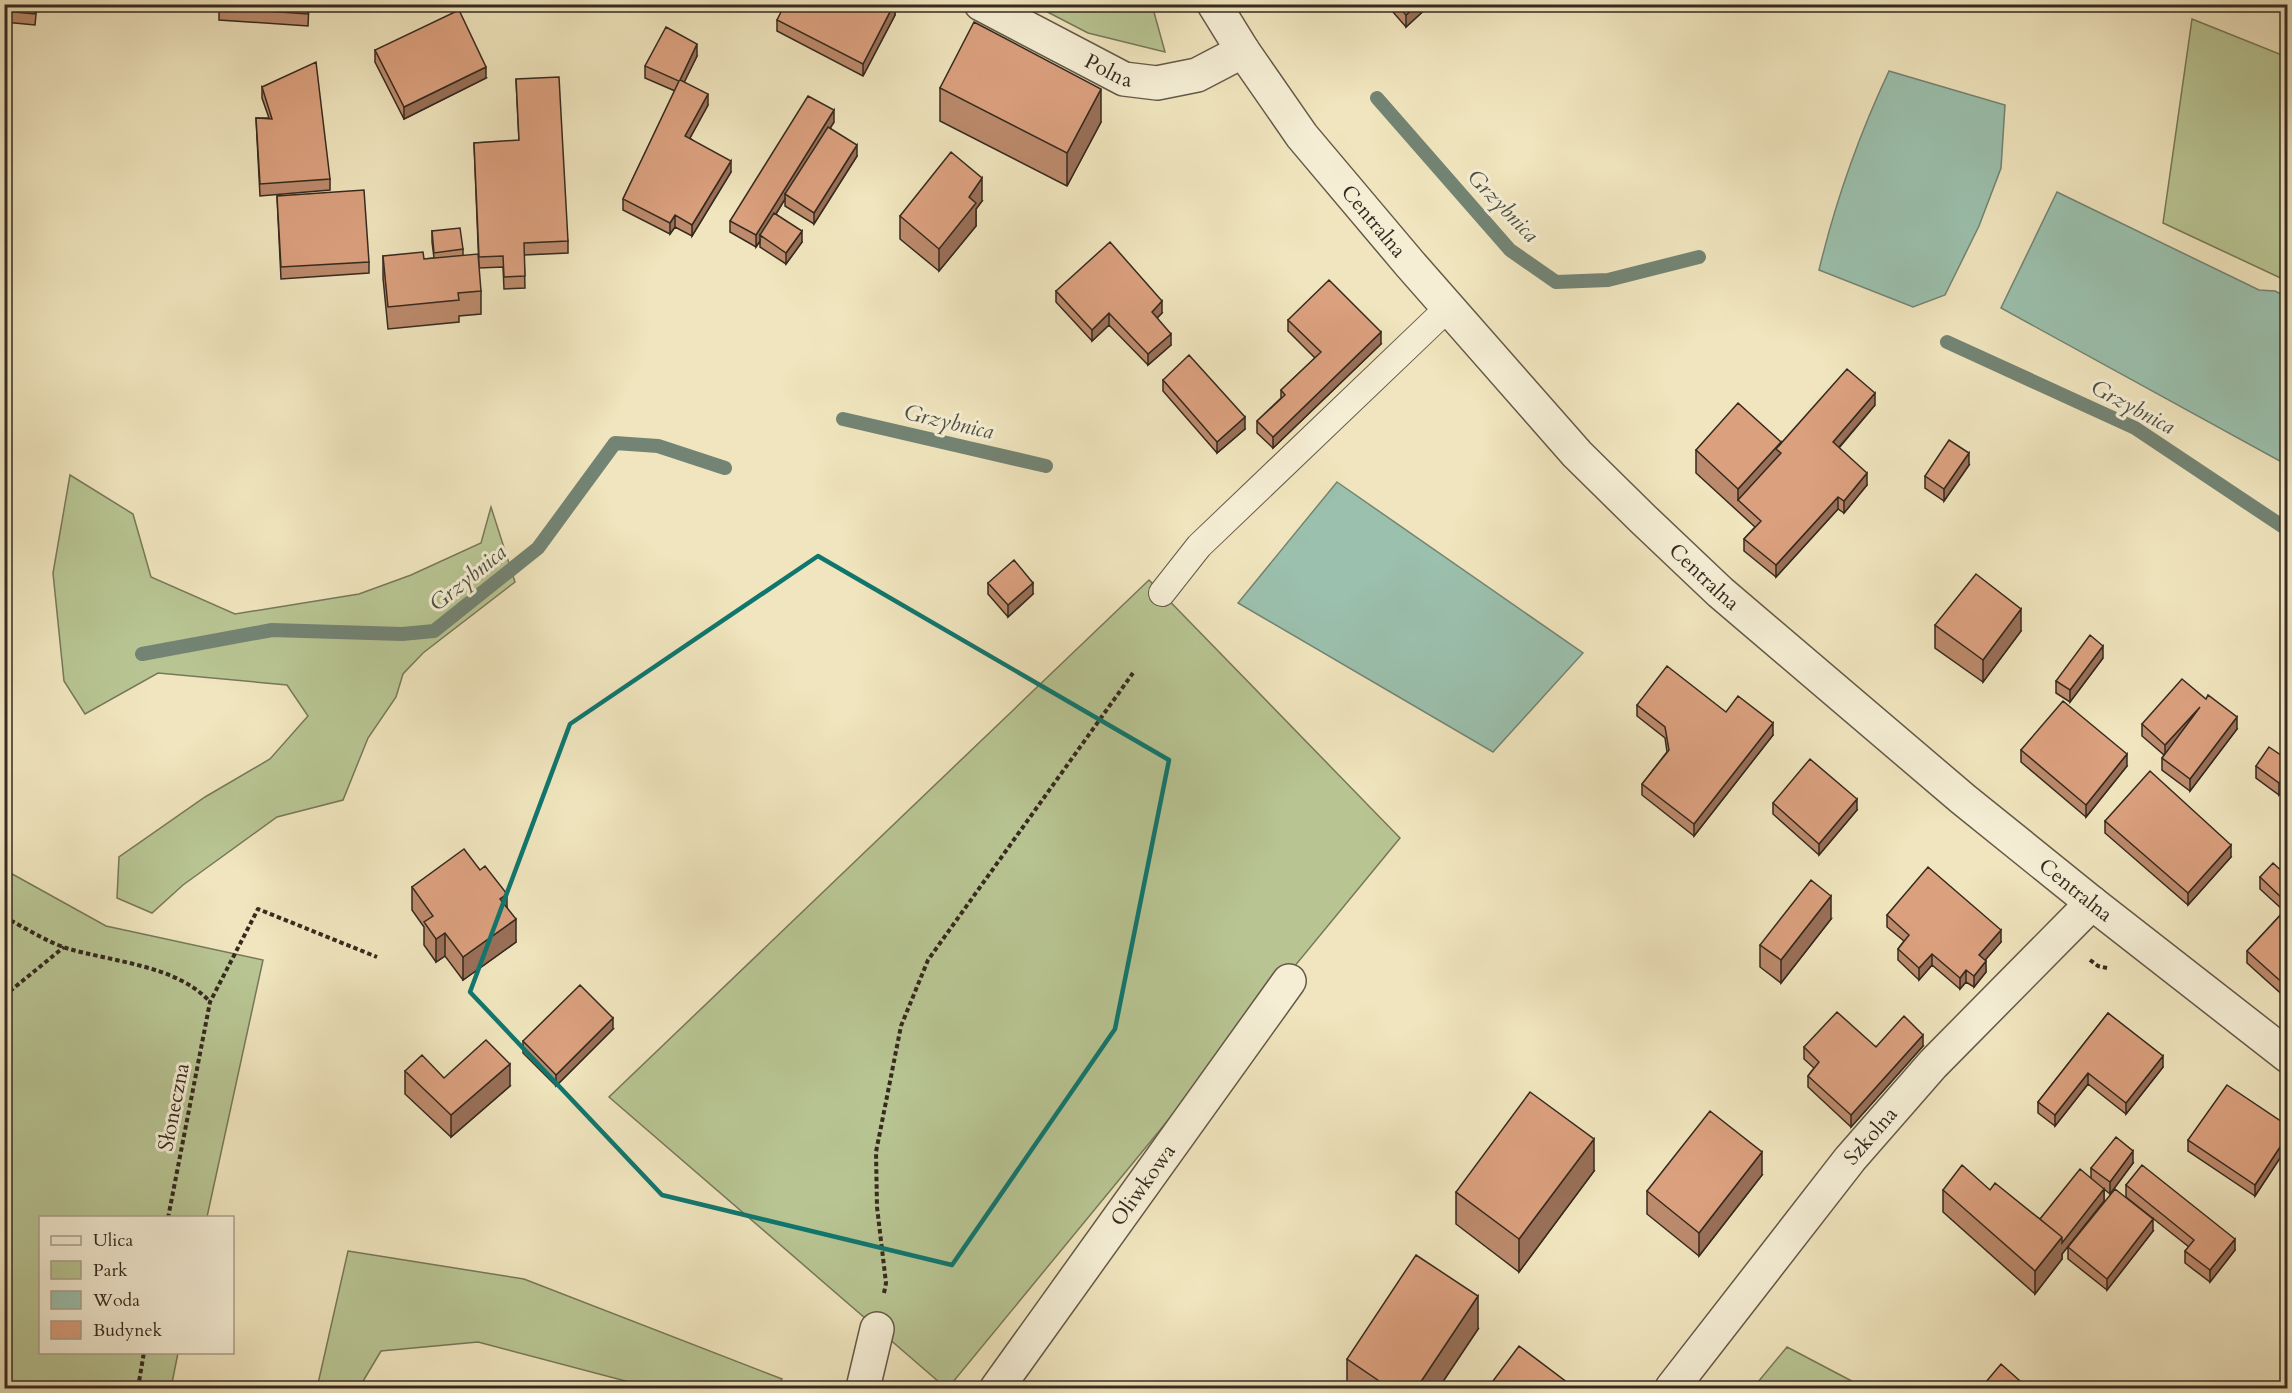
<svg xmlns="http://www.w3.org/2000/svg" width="2292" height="1393" font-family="Cardo,serif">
  <rect width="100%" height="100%" fill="#f0e5be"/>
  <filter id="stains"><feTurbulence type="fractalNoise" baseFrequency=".00333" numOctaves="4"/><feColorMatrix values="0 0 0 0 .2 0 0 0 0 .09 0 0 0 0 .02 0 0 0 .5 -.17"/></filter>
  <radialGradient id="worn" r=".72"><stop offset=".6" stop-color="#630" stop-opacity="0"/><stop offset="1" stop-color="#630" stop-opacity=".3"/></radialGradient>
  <!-- green -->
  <path fill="#b8c593" stroke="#777859" stroke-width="1.5" d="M1034 5H1152L1165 52 1088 33Z
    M2192 19 2287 57V281L2163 223Z
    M70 475 133 514 151 577 235 614 359 594 411 575 481 543 491 507 515 582 423 653 403 674 396 697 368 738 343 800 277 817 183 885 152 913 117 898 119 857 205 797 270 759 308 716 287 685 158 673 85 714 64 681 53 573Z
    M1149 580 1400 838 948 1388H946L609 1097Z
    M5 870 106 926 263 960 207 1217 40 1218V1352L178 1353 171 1388H5Z
    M348 1251 524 1279 782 1379 777 1388H652L478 1342 381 1351 359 1388H317Z
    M1787 1347 1865 1388H1753Z"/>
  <!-- water -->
  <path fill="#9bc0ad" stroke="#738474" stroke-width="1.5" d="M1889 71 2005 105 2001 168 1979 226 1945 295 1913 307 1819 270C1836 199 1858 137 1889 71Z
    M2057 192 2259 290 2275 291 2287 297V465L2001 308Z
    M1337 482 1583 653 1493 752 1238 603Z"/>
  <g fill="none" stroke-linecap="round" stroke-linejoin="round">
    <!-- stream -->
    <path stroke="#738474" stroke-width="14" d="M1377 98 1510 250 1556 282 1608 280 1699 257
      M1947 342 2135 428 2288 530
      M843 419 1046 466
      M142 654 272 630 402 634 434 631 538 548 615 443 658 446 725 468"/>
    <defs>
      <path id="lane" d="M1162 593 1199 546 1449 307"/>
      <g id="street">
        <path id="s1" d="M981 4 1124 79 1157 83 1197 75 1243 51"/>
        <path id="s2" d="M1214 4 1243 51 1302 136 1410 264 1577 454 1643 519 1720 592 1963 799 2092 903 2288 1056"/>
        <path d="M863 1388 877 1329"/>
        <path id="s3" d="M997 1388 1289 981"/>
        <path id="s4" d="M1672 1388 1850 1159 1933 1064 2092 903"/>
      </g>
    </defs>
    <!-- lane casing -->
    <use href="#lane" stroke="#645947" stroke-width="28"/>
    <!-- street casing -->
    <use href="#street" stroke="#645947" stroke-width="36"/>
    <!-- path -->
    <path stroke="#362a1f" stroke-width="4" stroke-dasharray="4.5 3" stroke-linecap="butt" d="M4 917C24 927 45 941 66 948 112 962 177 965 210 1002
      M2090 960 2098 966 2107 968
      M4 996 64 947
      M168 1218 210 1002 258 909 377 957
      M884 1293 886 1283 877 1207 876 1152 901 1026 928 960 1133 673
      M138 1388 144 1352"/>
    <!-- lane -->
    <use href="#lane" stroke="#f5eed5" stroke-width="26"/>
    <!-- street -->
    <use href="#street" stroke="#f5eed5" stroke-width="33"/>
  </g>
  <!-- wall -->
  <path fill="#bc8a6c" stroke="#362a1f" stroke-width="1.5" d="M4 4H37L35 25 4 22Z
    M219 4H309L308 26 219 20Z
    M895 4V15L863 76 777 31V20Z
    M1386 4H1431L1406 27Z
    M375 50 486 78 404 119 375 62Z
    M697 56 684 82 708 105 690 138 731 172 692 236 675 227 670 234 623 210V199L675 91 645 78V66Z
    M516 79 568 241V253L524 255 525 288 504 289 503 267 479 268 474 143 519 141Z
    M262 87 330 179V190L260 196 256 118H269L262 98Z
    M940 88 1101 122 1067 186 940 121Z
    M834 122 830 128 857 156 814 224 785 206V199L776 214 802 242 786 264 760 247V241L756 247 730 232V221Z
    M277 196 369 262V273L281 279Z
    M982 201 976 209V226L939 271 900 239V216Z
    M432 231 463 249V256L481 291V314L459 316V322L388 329 383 278V256L424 259 434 258 432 242Z
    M1056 291 1162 313 1157 318 1171 345 1148 365 1109 325 1092 341 1056 302Z
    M1288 320 1381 344 1273 448 1257 433V421L1281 398V390L1315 358 1288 331Z
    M1163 380 1245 429 1217 453 1163 391Z
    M1875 405 1839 448 1867 485 1844 513 1838 509 1776 577 1744 551V539L1755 527 1696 473V450L1781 443Z
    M1969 465 1944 501 1925 488V476Z
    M988 583 1033 594 1008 617 988 594Z
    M1935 625 2021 631 1983 682 1935 648Z
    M2103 658 2070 702 2056 693V681Z
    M1637 705 1726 712 1773 735 1694 836 1642 795V784L1667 752 1665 738 1637 716Z
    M2142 724 2237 729 2190 791 2162 770V758L2164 755 2142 736Z
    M2021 750 2127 766 2086 817 2021 762Z
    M2288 760 2279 795 2256 778V766Z
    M1773 803 1857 810 1819 855 1773 814Z
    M2105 821 2231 857 2188 905 2105 833Z
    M2260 877H2288L2286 998 2247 963V951L2284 911 2260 889Z
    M412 887 507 907 516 942 463 980 445 956 436 962 424 945V927L412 910Z
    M1887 915 2001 942 1985 960 1986 972 1974 987 1966 982 1960 989 1932 965 1919 980 1898 960V949L1904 941 1887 927Z
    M1831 919 1781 983 1760 967V945Z
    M2108 1013 2163 1067 2126 1114 2088 1084 2055 1126 2038 1113V1102Z
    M613 1029 556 1086 523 1053V1041Z
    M1923 1046 1851 1127 1808 1087V1076L1814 1068 1804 1059V1047Z
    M405 1071 444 1078 510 1086 451 1137 405 1094Z
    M2288 1126V1146L2255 1196 2188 1151V1140Z
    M2133 1163 2110 1194 2104 1189V1201L2062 1254V1259L2035 1294 1943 1212V1190H1990L2040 1219 2091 1178V1168Z
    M1594 1171 1519 1272 1456 1224V1192Z
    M1762 1175 1699 1256 1647 1214V1191Z
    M2126 1185 2235 1250 2210 1282 2185 1263V1251L2189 1247 2126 1197Z
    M2153 1231 2107 1290 2068 1259V1247Z
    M1478 1329 1438 1389H1347V1359Z"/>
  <!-- shaded-wall -->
  <path fill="#997058" stroke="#362a1f" stroke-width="1.5" d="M894 4 895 15 863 76V64Z
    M1418 4H1431L1406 27V15Z
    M697 44V56L680 91V80Z
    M486 67V78L404 119V107Z
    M1101 89V122L1067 186V153Z
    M708 94V105L685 147V136Z
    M834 110V122L788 196 785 194V199L762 237 760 235V241L756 247V235Z
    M857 145V156L814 224V213Z
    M731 161V172L692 236V225Z
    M982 178V201L976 209V226L939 271V249L969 197Z
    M675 215V227L670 234V223Z
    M802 231V242L786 264V253Z
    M1162 301V313L1152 323V312Z
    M1109 313V325L1092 341V330Z
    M1381 332V344L1273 448V437Z
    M1171 334V345L1148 365V354Z
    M1875 393V405L1833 454V442Z
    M1245 417V429L1217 453V442Z
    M1781 442V465L1738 500V489Z
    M1969 453V465L1944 501V489Z
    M1867 473V485L1844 513V501Z
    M1838 497V509L1776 577V565Z
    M1033 583V594L1008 617V605Z
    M2021 609V631L1983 682V660Z
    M2103 646V658L2070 702V690Z
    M2200 707 2165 756V745Z
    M2237 717V729L2190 791V779Z
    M1773 723V735L1694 836V824Z
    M2127 754V766L2086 817V805Z
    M2288 773V785L2279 795V783Z
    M1857 799V810L1819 855V844Z
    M2231 845V857L2188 905V893Z
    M507 894V917L500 899Z
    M1831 896V919L1781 983V960Z
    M2288 898V909L2285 912V901Z
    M516 919V942L463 980V957Z
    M2001 930V942L1979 967V955Z
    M445 933V956L436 962V939Z
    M1932 954V965L1919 980V968Z
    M1986 961V972L1974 987V976Z
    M1966 970V982L1960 989V978Z
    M2288 984V996L2286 998V986Z
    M613 1018V1029L556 1086V1075Z
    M1923 1035V1046L1851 1127V1115Z
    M2163 1056V1067L2126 1114V1103Z
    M510 1064V1086L451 1137V1115Z
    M2088 1073V1084L2055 1126V1115Z
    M2288 1135V1146L2255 1196V1185Z
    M1594 1139V1171L1519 1272V1239Z
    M2133 1151V1163L2110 1194V1182Z
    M1762 1152V1175L1699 1256V1233Z
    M2104 1189V1201L2062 1254V1259L2035 1294V1271L2062 1237Z
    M2153 1219V1231L2107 1290V1279Z
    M2235 1239V1250L2210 1282V1270Z
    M1478 1296V1329L1438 1389H1416Z"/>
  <!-- building -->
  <path fill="#dba07e" stroke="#362a1f" stroke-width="1.5" d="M4 4H36L35 14 4 11Z
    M219 4H309L308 14 219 8Z
    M785 4H894L863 64 777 20Z
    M1396 4H1418L1406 15Z
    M459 10 486 67 404 107 375 50Z
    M974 22 1101 89 1067 153 940 88Z
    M666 27 697 44 680 80 708 94 685 136 731 161 692 225 675 215 670 223 623 199 679 81 645 66Z
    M316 62 330 179 260 184 256 118 272 119 262 87Z
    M559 77 568 241 524 243 525 276 504 277 503 256 479 257 474 143 519 140 516 79Z
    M808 96 834 110 756 235 730 221Z
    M828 127 857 145 814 213 785 194Z
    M951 152 982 178 969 197 976 203 939 249 900 216Z
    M364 190 369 262 281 267 277 196Z
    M774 213 802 231 786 253 760 235Z
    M460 228 463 249 434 253 432 231Z
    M1110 242 1162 301 1152 312 1171 334 1148 354 1109 313 1092 330 1056 291Z
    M423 252 424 259 478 254 481 291 458 293 459 300 388 307 383 256Z
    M1329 280 1381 332 1273 437 1257 421 1285 395 1281 390 1321 352 1288 320Z
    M1189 355 1245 417 1217 442 1163 380Z
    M1847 369 1875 393 1833 442 1867 473 1844 501 1838 497 1776 565 1744 539 1761 521 1738 500 1781 453 1776 449Z
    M1738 403 1781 442 1738 489 1696 450Z
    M1949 440 1969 453 1944 489 1925 476Z
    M1014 560 1033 583 1008 605 988 583Z
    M1976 574 2021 609 1983 660 1935 625Z
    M2090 635 2103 646 2070 690 2056 681Z
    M1667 666 1726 712 1738 696 1773 723 1694 824 1642 784 1669 750 1665 727 1637 705Z
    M2182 679 2206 699 2208 695 2237 717 2190 779 2162 758 2200 707 2165 745 2142 724Z
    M2063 701 2127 754 2086 805 2021 750Z
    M2269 747 2288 760V773L2279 783 2256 766Z
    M1810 759 1857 799 1819 844 1773 803Z
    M2150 771 2231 845 2188 893 2105 821Z
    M464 849 480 870 485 866 507 894 500 899 516 919 463 957 445 933 436 939 424 922 433 916 412 887Z
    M2273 863 2288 877V898L2285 901 2260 877Z
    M1928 867 2001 930 1979 955 1986 961 1974 976 1966 970 1960 978 1932 954 1919 968 1898 949 1909 935 1887 915Z
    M1811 880 1831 896 1781 960 1760 945Z
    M2288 907V984L2286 986 2247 951Z
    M580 985 613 1018 556 1075 523 1041Z
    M1837 1012 1876 1047 1904 1016 1923 1035 1851 1115 1808 1076 1819 1062 1804 1047Z
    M2108 1013 2163 1056 2126 1103 2088 1073 2055 1115 2038 1102Z
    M486 1040 510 1064 451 1115 405 1071 422 1055 444 1078Z
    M2227 1085 2288 1126V1135L2255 1185 2188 1140Z
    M1530 1092 1594 1139 1519 1239 1456 1192Z
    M1710 1111 1762 1152 1699 1233 1647 1191Z
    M2116 1137 2133 1151 2110 1182 2091 1168Z
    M1962 1165 1990 1190 1995 1183 2062 1237 2035 1271 1943 1190Z
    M2142 1165 2235 1239 2210 1270 2185 1251 2194 1240 2126 1185Z
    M2080 1169 2104 1189 2062 1243V1237L2040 1219Z
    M2115 1189 2153 1219 2107 1279 2068 1247Z
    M1416 1255 1478 1296 1416 1389H1391L1347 1359Z
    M1519 1346 1576 1389H1487Z
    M2001 1364 2029 1389H1980Z"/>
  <!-- marked area -->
  <path fill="none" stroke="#0f766e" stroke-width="4.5" stroke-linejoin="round" d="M818 556 1169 760 1115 1029 952 1265 662 1195 470 992 570 724Z"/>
  <g text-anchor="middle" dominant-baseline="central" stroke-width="6" stroke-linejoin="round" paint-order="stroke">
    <!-- street labels -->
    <g font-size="21" fill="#362a1f" stroke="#f5eed5">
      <text stroke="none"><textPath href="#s1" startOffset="144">Polna</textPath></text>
      <text stroke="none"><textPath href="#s2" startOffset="270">Centralna</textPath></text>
      <text stroke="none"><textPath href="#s2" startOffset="756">Centralna</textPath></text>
      <text stroke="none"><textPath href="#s2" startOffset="1242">Centralna</textPath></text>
      <text transform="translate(174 1107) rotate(-79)">Słoneczna</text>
      <text stroke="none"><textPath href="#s4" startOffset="321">Szkolna</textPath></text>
      <text stroke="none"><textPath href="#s3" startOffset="250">Oliwkowa</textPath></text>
    </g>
    <!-- water labels -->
    <g font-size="22" font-style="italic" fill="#4f5042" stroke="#f5eed5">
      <text transform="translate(1503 206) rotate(46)">Grzybnica</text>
      <text transform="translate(2133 407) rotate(28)">Grzybnica</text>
      <text transform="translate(949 422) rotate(13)">Grzybnica</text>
      <text transform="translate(468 578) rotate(-39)">Grzybnica</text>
    </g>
  </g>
  <!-- margin -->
  <rect width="2292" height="1393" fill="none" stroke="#f0e5be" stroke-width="24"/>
  <rect x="6" y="6" width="2280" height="1381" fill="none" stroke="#362a1f" stroke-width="3"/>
  <rect x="12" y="12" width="2268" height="1369" fill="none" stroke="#362a1f" stroke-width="1.5"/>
  <!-- legend -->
  <rect x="39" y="1216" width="195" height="138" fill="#f5eed5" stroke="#a9a08c" stroke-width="1.5"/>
  <rect x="51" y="1236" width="30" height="9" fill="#f5eed5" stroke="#a9a08c" stroke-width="1.5"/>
  <text x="93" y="1246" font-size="18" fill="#362a1f">Ulica</text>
  <rect x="51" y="1261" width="30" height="18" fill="#b8c593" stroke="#a9a08c" stroke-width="1.5"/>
  <text x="93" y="1276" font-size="18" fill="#362a1f">Park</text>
  <rect x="51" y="1291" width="30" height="18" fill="#9bc0ad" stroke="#a9a08c" stroke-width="1.5"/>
  <text x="93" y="1306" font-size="18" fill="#362a1f">Woda</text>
  <rect x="51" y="1321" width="30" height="18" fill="#dba07e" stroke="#a9a08c" stroke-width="1.5"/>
  <text x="93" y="1336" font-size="18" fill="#362a1f">Budynek</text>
  <rect width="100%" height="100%" filter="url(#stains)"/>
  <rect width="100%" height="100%" fill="url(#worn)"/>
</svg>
